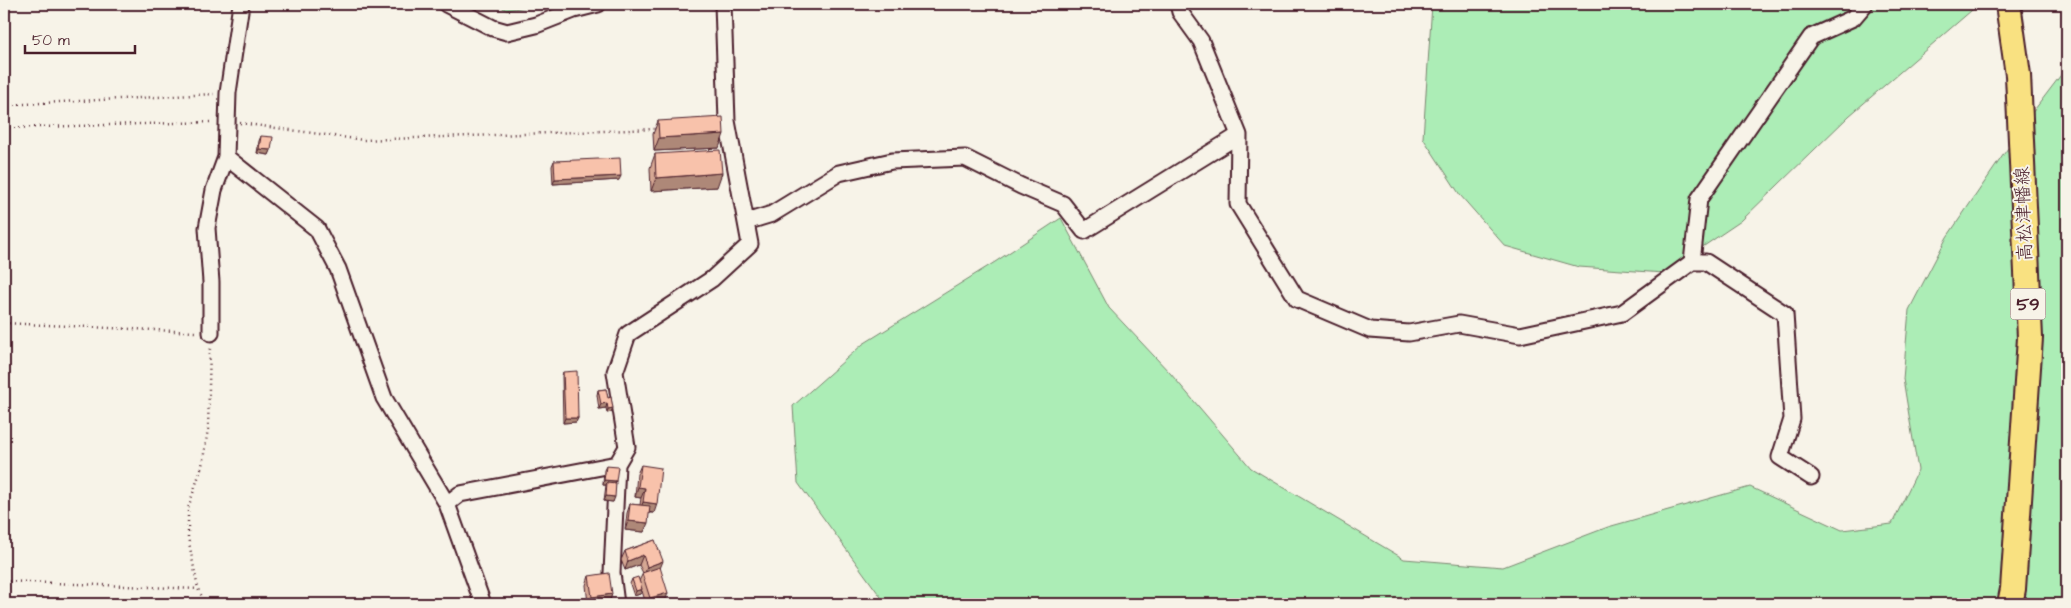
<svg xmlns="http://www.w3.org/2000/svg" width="2071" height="608" font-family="'Architects Daughter','Klee One',sans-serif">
  <rect width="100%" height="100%" fill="#f7f3e8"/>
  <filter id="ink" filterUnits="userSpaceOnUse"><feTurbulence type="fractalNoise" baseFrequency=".02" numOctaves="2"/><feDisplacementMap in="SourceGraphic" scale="10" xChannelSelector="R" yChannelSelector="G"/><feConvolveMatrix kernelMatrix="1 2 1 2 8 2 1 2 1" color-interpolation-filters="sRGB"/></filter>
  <g filter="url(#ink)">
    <!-- green -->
    <path fill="#acedb6" stroke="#7b8670" d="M497 4H547L506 10Z
      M1432 4H1979L1849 116 1741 221 1664 273 1579 267 1505 246 1460 195 1423 138Z
      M2067 67V604H886L798 483 793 406 863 344 995 262 1061 218 1109 308 1170 373 1251 468 1404 559 1503 567 1608 527 1750 487 1842 530 1892 524 1918 470 1903 379 1909 310 1947 237 2032 113Z"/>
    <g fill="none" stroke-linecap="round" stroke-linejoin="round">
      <defs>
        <path id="minor" d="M446 4 493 28 507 32 536 25 574 10 598 4
          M1178 4 1180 12 1201 41 1239 135 1238 204 1297 299 1370 330 1409 333 1459 324 1520 335 1622 313 1692 262 1699 199 1811 37 1853 18 1865 4
          M226 157 317 229 338 269 384 398 447 504
          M746 222 772 214 839 173 892 161 965 158 1021 186 1063 204 1084 231 1239 135
          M1692 262H1706L1785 314 1792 419 1780 457 1811 477
          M211 333V282L207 228 214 190 226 157 228 93 241 4
          M483 604 447 504 460 494 617 464
          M616 604 612 573 617 464 627 447 615 372 628 334 712 279 750 244 727 121 723 4"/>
        <path id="primary" d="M2008 4 2018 75 2030 338 2013 589 2010 604"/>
      </defs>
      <!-- minor casing -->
      <use href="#minor" stroke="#4a1f2b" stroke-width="19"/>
      <!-- primary casing -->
      <use href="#primary" stroke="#4a1f2b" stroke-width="28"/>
      <!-- path -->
      <path stroke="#4a1f2b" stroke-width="2.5" stroke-dasharray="1 4" stroke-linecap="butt" d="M4 105 214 94
        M240 123 363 140 656 129
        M4 128 212 122
        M4 323 196 332
        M4 581 198 589
        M206 604 198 589 188 537V508L202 466 208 429 210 346"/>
      <!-- minor -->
      <use href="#minor" stroke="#f7f3e8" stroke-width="15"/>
      <!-- primary -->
      <use href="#primary" stroke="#f9e181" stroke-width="24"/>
    </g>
    <!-- wall -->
    <path fill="#d5a793" stroke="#4a1f2b" d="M658 121 719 148 654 151 653 134Z
      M261 136 271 150 269 155 257 153 259 141Z
      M655 154 717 187 651 191 650 168Z
      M554 161 619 180 553 184 552 166Z
      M563 372 578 418 576 422 563 423 562 376Z
      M606 389 611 412 607 413 606 408 599 409 597 395 598 390Z
      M641 465 654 513H649L644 532 625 530 627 513 630 504 640 505 641 498 635 497 637 474Z
      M606 466 616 481 613 502 604 501 606 485H603L604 470Z
      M655 540 660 569 665 602 657 604H646L642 591 640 594 634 596 630 584 632 579 639 581 643 573 639 565 625 570 621 560 625 551Z
      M589 576 612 594 609 603 603 604H588L586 585Z"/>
    <!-- shaded-wall -->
    <path fill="#ae8878" stroke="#4a1f2b" d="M724 134 719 148 654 151 659 138Z
      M259 149 271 150 269 155 257 153Z
      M722 173 717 187 651 191 656 178Z
      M621 176 619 180 553 184 555 179Z
      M607 403 606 408 599 409 601 404Z
      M613 408 611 412 607 413 608 409Z
      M565 418H578L576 422 563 423Z
      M604 480 616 481 614 486 607 482 606 485H603Z
      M638 487 645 488 641 498 635 497Z
      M606 496 615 497 613 502 604 501Z
      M643 502 657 504 654 513 640 511Z
      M628 521 648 523 644 532 625 530Z
      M643 555 639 565 625 570 628 561Z
      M663 561 659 571 644 576 647 567Z
      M642 589 640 594 634 596 636 591Z
      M668 593 665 602 657 604H648L650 598Z
      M612 594 609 603 589 604 592 597Z"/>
    <!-- building -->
    <path fill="#f8c2ab" stroke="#4a1f2b" d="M723 117 724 134 659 138 658 121Z
      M261 136 273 137 271 150 259 149Z
      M720 150 722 173 656 178 655 154Z
      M620 158 621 176 555 179 554 161Z
      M577 371 578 418H565L563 372Z
      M606 389 608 398 611 397 613 408 608 409 607 403 601 404 598 390Z
      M641 465 661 468 657 504 643 502 645 488 638 487Z
      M606 466 618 467 616 481 604 480Z
      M607 482 616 483 615 497 606 496Z
      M630 504 650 506 648 523 628 521Z
      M655 540 663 561 647 567 643 555 628 561 625 551Z
      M660 567 668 593 650 598 642 573Z
      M609 573 612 594 592 597 589 576Z
      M638 577 642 589 636 591 632 579Z"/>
  </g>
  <g text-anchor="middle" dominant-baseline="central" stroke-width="4" stroke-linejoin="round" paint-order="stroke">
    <!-- shield labels -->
    <rect fill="#f7f3e8" stroke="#7e5f64" stroke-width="1" x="2010.5" y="288.5" width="35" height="31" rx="4"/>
    <g font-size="18" font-weight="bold" fill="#4a1f2b">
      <text x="2028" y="304">59</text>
    </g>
    <!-- street labels -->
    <g font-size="19" fill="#4a1f2b" stroke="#f7f3e8">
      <text transform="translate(2024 214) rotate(-92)">高松津幡線</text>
    </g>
  </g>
  <!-- margin -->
  <rect width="2071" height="608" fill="none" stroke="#f7f3e8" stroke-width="20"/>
  <rect x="10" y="10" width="2051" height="588" fill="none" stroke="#4a1f2b" stroke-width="2" filter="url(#ink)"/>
  <!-- scale -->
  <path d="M25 45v8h110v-8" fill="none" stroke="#4a1f2b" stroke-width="2.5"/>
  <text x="32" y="45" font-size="15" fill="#4a1f2b" stroke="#f7f3e8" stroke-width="4" paint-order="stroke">50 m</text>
</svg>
